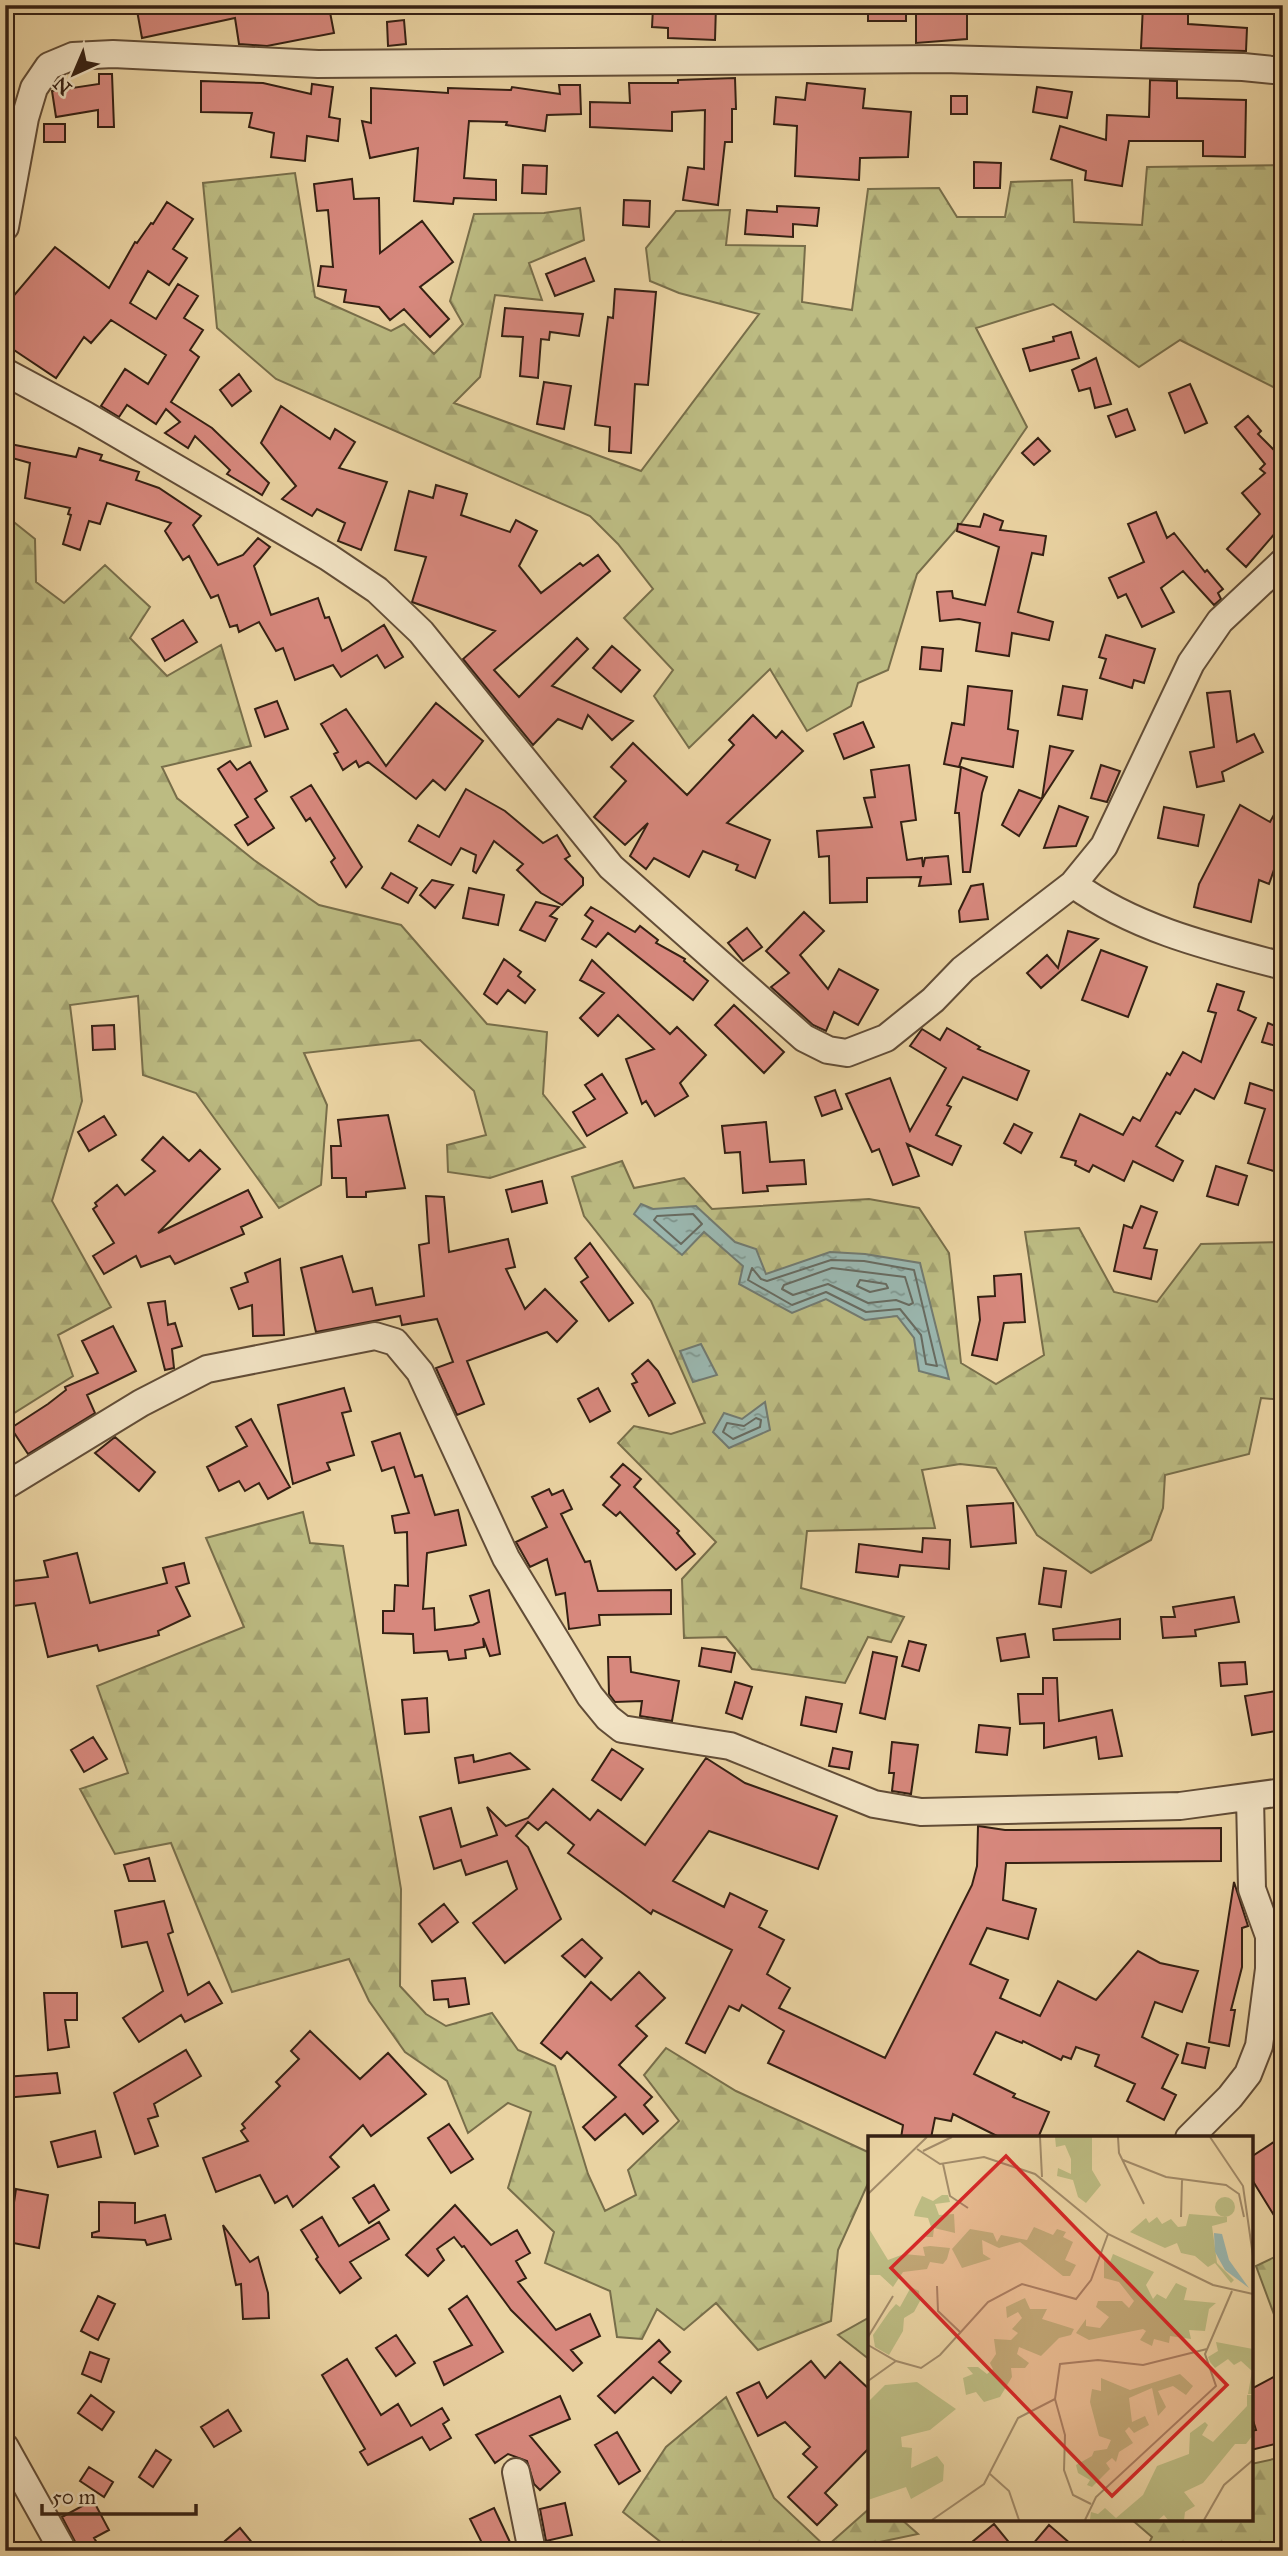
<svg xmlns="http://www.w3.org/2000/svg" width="1288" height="2556" font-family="'IM FELL Great Primer',serif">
  <defs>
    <pattern id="forest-firs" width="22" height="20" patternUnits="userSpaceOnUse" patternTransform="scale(1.75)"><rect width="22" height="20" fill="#bcbb82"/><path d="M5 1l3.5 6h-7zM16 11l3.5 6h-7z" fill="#a2a06f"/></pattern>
    <pattern id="water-ripples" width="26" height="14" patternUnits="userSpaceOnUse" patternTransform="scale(1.75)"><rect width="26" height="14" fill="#9ab6ae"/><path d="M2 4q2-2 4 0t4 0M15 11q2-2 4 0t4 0" fill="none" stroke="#7e948c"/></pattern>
  </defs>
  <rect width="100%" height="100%" fill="#ead3a2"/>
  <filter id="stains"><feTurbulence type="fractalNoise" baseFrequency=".00286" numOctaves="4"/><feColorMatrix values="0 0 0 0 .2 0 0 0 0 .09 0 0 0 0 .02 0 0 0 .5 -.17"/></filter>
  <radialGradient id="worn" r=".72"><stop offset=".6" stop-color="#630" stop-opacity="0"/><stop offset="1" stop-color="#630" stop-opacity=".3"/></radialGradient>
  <!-- forest -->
  <path fill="url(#forest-firs)" stroke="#786e4a" stroke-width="2" d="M1283 165V392L1180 340 1139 367 1053 304 976 328 1027 427 960 525 917 574 888 670 858 683 851 706 807 731 770 669 689 748 654 696 673 670 624 618 653 589 618 544 590 516 276 379 217 328 203 183 295 173 315 297 391 331 404 324 434 354 463 324 450 301 474 214 544 213 580 208 584 240 529 263 542 300 495 295 480 377 454 403 641 471 759 314 679 293 650 281 646 248 676 211 730 210 726 245 805 246 802 302 852 310 868 189 939 188 957 217H1005L1011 182 1072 180 1074 222 1142 225 1147 167Z
    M5 515 35 539 36 582 64 603 105 565 150 607 130 638 167 676 221 645 251 746 162 767 177 798 254 860 319 905 401 925 487 1024 547 1032 543 1094 585 1147 490 1178 448 1172 447 1145 486 1135 474 1091 420 1040 304 1053 327 1105 321 1185 279 1208 196 1093 143 1075 138 996 70 1005 82 1101 52 1201 111 1307 58 1335 73 1376 11 1415 5 1403Z
    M622 1161 634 1188 684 1178 712 1209 869 1199 919 1208 949 1253 961 1363 996 1384 1044 1355 1025 1232 1079 1228 1114 1292 1157 1302 1201 1244 1283 1242V1400L1261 1398 1249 1454 1165 1475 1163 1508 1151 1540 1091 1573 1037 1535 996 1468 960 1464 922 1470 935 1528 807 1531 801 1588 904 1617 891 1642 868 1637 845 1683 752 1669 726 1637 684 1638 682 1579 716 1542 618 1443 634 1426 671 1434 705 1423 651 1301 584 1216 572 1177Z
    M303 1512 310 1543 343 1546 401 1889 400 1986 426 2014 446 2026 492 2013 518 2050 555 2066 588 2174 605 2211 636 2195 628 2170 679 2121 644 2075 666 2048 736 2091 870 2153V2179L838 2250 831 2321 758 2350 716 2303 684 2330 657 2309 642 2339 617 2337 610 2291 545 2263 554 2232 508 2188 531 2112 508 2103 468 2133 447 2081 405 2052 369 2001 349 1959 232 1992 171 1843 115 1854 80 1789 128 1773 97 1686 244 1627 206 1538Z
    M1283 2253V2335L1282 2336 1256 2266Z
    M870 2317V2360L838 2335Z
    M726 2397 774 2498 826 2547 870 2508V2519H901L918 2534 870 2544 858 2551H672L623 2512 666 2447Z
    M1283 2457V2551H1145L1152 2537 1131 2519H1251V2464Z"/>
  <!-- water -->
  <path fill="url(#water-ripples)" stroke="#727a70" stroke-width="2" d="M641 1204 653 1209 696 1206 735 1242 756 1249 766 1274 830 1252 865 1254 920 1263 949 1379 919 1371 914 1338 897 1316 865 1320 826 1299 792 1313 739 1284 743 1266 704 1232 682 1255 634 1214Z
    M701 1344 717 1375 693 1382 680 1351Z
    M765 1402 770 1430 729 1448 713 1432 724 1413 742 1419Z"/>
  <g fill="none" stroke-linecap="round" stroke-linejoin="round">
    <!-- shore -->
    <path stroke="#686b60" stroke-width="2" d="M693 1214 702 1224 681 1244 654 1220 657 1216Z
      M831 1260 864 1261 914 1270 937 1366 926 1364 921 1335 900 1309 866 1312 826 1292 792 1305 748 1280 752 1268 761 1279 767 1281Z
      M832 1268 905 1277 913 1303 909 1305 896 1300 868 1303 828 1284 793 1295 782 1289 784 1285Z
      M860 1280 886 1284 888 1288 870 1292 857 1286Z
      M756 1418 761 1420 760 1427 733 1439 723 1432 727 1423 744 1426Z"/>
  </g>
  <!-- building -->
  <path fill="#d7887d" stroke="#352013" stroke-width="2" d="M136 5H309L310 11 329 7 334 33 267 46 239 44 235 18 142 38Z
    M668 5H716L715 40 668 38V28L652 27 653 8 668 9Z
    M868 5H906V21H868Z
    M1143 5H1188V24L1247 28 1246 51 1141 48Z
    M916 11 967 14V39L916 43Z
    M404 20 406 44 388 46 387 22Z
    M99 74H112L114 127H98V110L56 117 52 91 99 84Z
    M735 78 736 109H732V142H725L718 205 683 200 688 167 704 169 705 110 672 112V131L590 127V102L630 103 629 83H678V80Z
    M1150 80 1177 81V98L1246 100 1245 157 1203 156V141H1129L1122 186 1085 180 1086 171 1051 159 1060 126 1106 140 1107 115 1149 117Z
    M201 81 263 83 311 94 312 84 333 87 329 117 340 119 338 141 307 136 305 161 271 157 274 133 249 127 252 113 201 112Z
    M807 83 865 89 863 108 911 112 908 157 860 158 859 180 795 176 797 126 774 124 776 97 805 100Z
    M559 85H580L581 114 547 115 545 131 506 125 507 122 469 121 464 178 496 180V200L454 198 453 204 414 201 418 148 370 158 362 121 371 123V88L448 93V88L511 90 512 87 560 94Z
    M1037 87 1072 92 1067 118 1033 112Z
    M951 96H967V114H951Z
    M44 124H65V142H44Z
    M974 162 1001 163 1000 188H974Z
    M523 165 547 166 546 194 522 193Z
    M352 179 354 199 379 198 380 253 422 221 453 262 420 287 449 319 430 337 404 309 390 320 379 307 344 302 346 290 318 286 321 266 333 267 328 210 317 211 314 184Z
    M624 200 650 201 649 227 623 225Z
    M167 202 193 219 173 249 187 258 169 285 148 271 130 303 156 319 178 284 198 296 184 318 203 330 190 350 199 357 171 402 212 428 269 483 262 495 227 474 230 470 195 436 188 448 165 433 180 422 166 409 156 424 127 405 119 417 101 406 125 369 148 384 166 355 111 320 91 343 84 337 56 378 5 344V306L55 247 109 288 135 242 137 243 151 223 153 224Z
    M777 206 819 208 817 226 793 224V237L745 234 747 210 777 212Z
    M585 258 594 281 555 296 546 274Z
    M615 289 656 292 648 385 635 384 631 453 609 451 610 427 595 425 608 317 613 318Z
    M505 308 583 314 579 336 550 332 549 340 541 339 538 378 520 376 523 337 502 336Z
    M1071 332 1079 358 1030 371 1023 349 1054 341 1053 337Z
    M1096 358 1111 404 1095 408 1090 388 1079 391 1072 370Z
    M239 374 251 391 232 406 220 390Z
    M544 382 571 386 564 429 537 424Z
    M1190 384 1207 423 1185 433 1169 393Z
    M281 406 330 439 335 429 355 442 339 468 387 482 361 550 338 541 345 523 317 509 312 516 282 499 296 486 261 443Z
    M1127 409 1135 430 1116 437 1108 416Z
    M1248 416 1261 431 1258 434 1277 453 1283 447V524L1246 567 1227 549 1260 514 1242 493 1265 473 1260 469 1265 464 1235 427Z
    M1038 438 1050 451 1034 465 1022 453Z
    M5 443 76 457 79 448 102 455 100 460 139 472 136 480 159 488 201 516 193 525 218 565 243 555 258 538 270 547 254 566 271 615 318 598 325 618 329 617 342 651 384 625 403 657 385 668 377 655 341 677 333 665 295 680 283 648 276 651 259 622 239 632 237 625 230 627 218 595 211 598 189 556 183 560 165 531 171 523 107 503 100 524 89 521 80 550 63 544 71 515 68 514 70 508 25 498 30 463 5 456Z
    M436 485 467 494 461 515 510 532 516 520 537 531 519 566 541 593 580 563 583 566 598 555 610 571 494 670 519 697 577 638 588 649 552 686 633 721 612 740 588 715 582 729 558 719 533 745 463 659 495 631 412 602 426 557 395 550 409 491 433 498Z
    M1156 512 1167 538 1174 533 1205 572 1207 570 1223 589 1218 593 1221 599 1214 605 1183 571 1161 588 1174 612 1142 627 1126 594 1118 598 1109 578 1144 562 1128 524Z
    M984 514 1003 521 1000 530 1046 536 1043 555 1032 553 1018 612 1053 622 1049 640 1012 633 1009 656 976 651 980 623 959 619 940 621 937 592 952 591 953 598 985 605 999 547 957 531 958 524 980 527Z
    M183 620 197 642 165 661 152 639Z
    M1106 635 1155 649 1144 683 1134 680 1132 688 1100 678 1106 659 1099 657Z
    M612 646 640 670 621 692 593 668Z
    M922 647 943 649 941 671 920 669Z
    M968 686 1012 691 1008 729 1018 731 1013 767 962 758 959 767 944 764 952 723 964 725Z
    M1063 686 1087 690 1082 719 1058 715Z
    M1230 691 1237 742 1254 734 1263 752 1222 772 1224 781 1197 787 1190 752 1214 747 1207 693Z
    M277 701 288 729 265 737 255 709Z
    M436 703 483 741 445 790 433 780 416 799 368 762 359 767 356 761 343 770 334 754 338 752 321 724 346 709 386 766Z
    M753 715 776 738 782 731 803 751 727 823 770 840 755 878 736 870 738 865 703 851 689 877 654 858 646 869 630 856 648 823 625 845 594 817 626 781 611 767 633 743 687 795 734 745 729 740Z
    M863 722 874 747 844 759 834 734Z
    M1050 746 1073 751 1042 799Z
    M230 761 237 770 250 762 267 791 255 799 274 828 248 845 235 825 248 817 218 769Z
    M909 765 916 820 901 822 907 860 922 858 923 867 925 858 948 856 951 884 919 886 921 877 867 878V902L830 903 829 856 819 857 817 831 872 827 864 798 875 797 871 770Z
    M1101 765 1120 771 1107 802 1091 798Z
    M961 767 987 777 982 793 970 872H963L959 813H955Z
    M311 785 362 867 346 887 331 862 335 858 310 818 306 821 291 797Z
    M466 789 505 811 543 843 557 835 570 856 565 859 583 878V885L562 905 541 893 517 870 523 864 494 841 476 873 473 871 476 855 461 848 451 865 409 841 418 825 439 837Z
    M1019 790 1042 799 1019 836 1002 825Z
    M1283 798V844L1269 884 1259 880 1251 922 1194 907 1199 884 1240 805 1270 822Z
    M1059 806 1088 817 1076 846 1044 848Z
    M1164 807 1204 815 1198 846 1158 838Z
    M391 873 417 888 408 903 382 888Z
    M432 880 453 885 435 908 420 895Z
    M983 884 988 919 960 922 959 911 971 886Z
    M469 888 504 895 498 925 463 918Z
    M536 902 559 907 550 916 557 919 545 941 520 930Z
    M591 907 635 932 640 926 658 940 656 943 685 959 684 961 708 981 693 1000 608 933 596 947 582 939 593 921 585 915Z
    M804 912 824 931 800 955 828 989 839 969 878 990 858 1025 834 1012 826 1031 813 1025 771 987 789 973 766 951Z
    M747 928 762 947 743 961 728 943Z
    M1068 931 1098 939 1041 988 1027 973 1047 955 1058 968Z
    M1101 950 1147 967 1128 1017 1082 1000Z
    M504 959 521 972 518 976 535 990 525 1003 508 990 497 1004 484 994Z
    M592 960 670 1034 677 1027 706 1055 680 1083 688 1096 655 1116 646 1101 642 1104 626 1059 654 1049 618 1015 598 1036 580 1018 604 993 580 980Z
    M1217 984 1244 992 1238 1010 1256 1018 1214 1099 1195 1089 1180 1114 1176 1112 1156 1146 1183 1161 1173 1181 1133 1161 1124 1181 1093 1165 1089 1172 1075 1165 1076 1161 1061 1157 1080 1114 1123 1135 1133 1117 1140 1121 1167 1073 1170 1075 1183 1052 1201 1062 1216 1013 1208 1011Z
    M734 1005 784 1052 764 1073 715 1025Z
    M1268 1023 1283 1029V1048L1262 1042Z
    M114 1025 115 1049 93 1050 92 1026Z
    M947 1028 980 1047 978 1049 1029 1071 1017 1100 963 1077 947 1105 951 1107 936 1135 961 1146 952 1165 907 1144 919 1176 893 1185 879 1149 872 1152 846 1094 890 1078 910 1131 946 1068 910 1046 922 1029 940 1040Z
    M602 1074 627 1113 587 1136 573 1112 595 1099 585 1085Z
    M1250 1083 1283 1094V1174L1248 1163 1265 1109 1245 1103Z
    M835 1090 842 1109 822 1116 815 1097Z
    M388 1115 405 1188 366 1192V1197H347L346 1178H332L331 1146H341L338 1120Z
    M104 1116 116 1135 89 1151 78 1132Z
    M766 1122 770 1162 804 1160 806 1184 767 1186 768 1191 743 1193 740 1152 725 1153 722 1126Z
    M1014 1124 1032 1133 1021 1153 1004 1143Z
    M163 1137 189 1161 200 1150 220 1169 158 1233 248 1190 262 1217 241 1227 244 1234 175 1264 170 1256 141 1267 136 1256 104 1274 93 1256 114 1243 93 1209 97 1206 95 1203 117 1185 125 1195 155 1171 142 1160Z
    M1216 1166 1247 1176 1238 1205 1207 1196Z
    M542 1181 547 1203 512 1212 506 1190Z
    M426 1196 444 1197 449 1252 508 1239 515 1267 506 1269 525 1309 545 1289 577 1321 557 1342 547 1332 467 1361 484 1404 457 1415 436 1368 453 1362 437 1319 402 1325 400 1316 316 1332 301 1268 342 1256 353 1292 372 1288 376 1305 424 1296 419 1245 429 1243Z
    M1141 1206 1157 1212 1144 1248 1157 1250 1151 1279 1114 1271 1124 1225 1132 1228Z
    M590 1243 633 1303 609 1321 581 1282 588 1277 575 1258Z
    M280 1259 284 1335 253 1336 252 1305 239 1309 231 1288 248 1282 245 1273Z
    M1021 1274 1025 1322 1004 1323 997 1360 972 1355 980 1320 978 1297 995 1296 994 1276Z
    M165 1301 168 1325 175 1323 182 1346 172 1349 174 1368 165 1370 148 1303Z
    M113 1326 136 1371 87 1395 95 1413 28 1454 11 1428 48 1404 66 1390 65 1387 98 1373 82 1341Z
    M648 1360 658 1371 675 1403 649 1416 632 1384 637 1382 632 1374Z
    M344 1388 351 1411 342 1413 354 1455 327 1463 330 1470 293 1484 278 1405Z
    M598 1388 610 1411 590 1422 578 1399Z
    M251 1419 290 1487 268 1499 259 1483 245 1491 239 1481 219 1491 207 1467 247 1446 236 1427Z
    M400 1433 415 1477 422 1475 435 1515 458 1510 466 1545 427 1553 423 1609 434 1608 435 1630 473 1625 479 1622 470 1596 489 1590 500 1654 490 1656 483 1638 484 1647 465 1650 466 1658 449 1660 447 1651 414 1653 413 1634 383 1633V1611H394L395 1585 408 1586 407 1532 395 1533 392 1516 409 1513 394 1467 382 1471 372 1442Z
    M115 1437 155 1472 139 1491 95 1453Z
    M623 1464 641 1479 634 1487 679 1531 677 1533 695 1554 676 1570 620 1512 616 1516 603 1505 620 1485 611 1477Z
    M549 1489 552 1495 563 1490 572 1509 561 1514 585 1562 590 1561 598 1591 671 1590V1614L599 1615 600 1625 569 1629 565 1593 556 1595 547 1559 530 1567 516 1542 547 1527 532 1497Z
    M1013 1503 1016 1543 971 1547 967 1506Z
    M923 1538 950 1540 949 1569 900 1565 898 1577 856 1572 859 1544 922 1552Z
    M77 1553 90 1603 167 1583 163 1568 184 1563 189 1583 176 1587 190 1616 158 1631 159 1635 99 1651 97 1645 48 1657 35 1603 5 1607V1582L48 1577 44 1561Z
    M1044 1568 1066 1571 1061 1607 1039 1604Z
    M1234 1597 1239 1622 1195 1630 1196 1636 1163 1638 1161 1617H1175L1173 1607Z
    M1120 1619V1639L1054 1640 1053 1629Z
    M1025 1634 1029 1657 1001 1661 997 1638Z
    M909 1641 926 1645 919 1671 902 1666Z
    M702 1648 735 1653 731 1672 699 1666Z
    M873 1652 897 1657 885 1719 860 1713Z
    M608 1657H630L631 1672 679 1681 672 1721 640 1716 642 1701 615 1702 609 1694Z
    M1245 1662 1247 1684 1221 1686 1219 1663Z
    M1043 1678H1057L1059 1721 1112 1710 1122 1756 1099 1759 1096 1737 1044 1748V1723L1020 1724 1018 1694H1043Z
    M735 1682 752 1687 742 1719 726 1713Z
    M1277 1691 1283 1730 1252 1735 1245 1696Z
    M806 1697 842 1704 836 1732 801 1725Z
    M427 1698 429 1732 405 1734 402 1700Z
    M979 1725 1010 1728 1007 1755 976 1752Z
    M93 1737 107 1759 84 1772 71 1750Z
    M892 1742 918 1745 911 1794 892 1791 894 1773H889Z
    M833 1748 852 1752 849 1769 829 1766Z
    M612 1749 643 1769 621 1800 592 1780Z
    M510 1753 529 1769 459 1783 455 1758 473 1755 474 1762Z
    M706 1758 745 1783 837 1816 818 1869 709 1831 673 1881 724 1907 730 1893 767 1911 759 1927 784 1940 767 1974 790 1988 779 2008 885 2058 972 1885 977 1866 978 1826 1005 1830 1221 1828V1861L1006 1863 1003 1900 1036 1909 1028 1939 987 1928 970 1964 1008 1980 1000 1998 1040 2016 1058 1981 1096 2000 1138 1951 1160 1963 1198 1971 1182 2012 1155 2002 1142 2037 1178 2055 1162 2088 1176 2095 1164 2120 1127 2101 1135 2084 1095 2066 1099 2055 1076 2047 1071 2059 1063 2056 1061 2060 1023 2041 1022 2043 996 2032 974 2074 1015 2094 1013 2097 1049 2112 1038 2138H1001L953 2114 951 2121 935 2118 931 2138H901L903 2125 768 2063 784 2031 742 2005 739 2011 729 2006 705 2053 686 2043 732 1950 653 1910 651 1914 568 1853 574 1845 546 1822 538 1830 528 1822 516 1836 528 1847 561 1919 505 1963 473 1923 517 1889 507 1861 466 1875 461 1860 434 1869 420 1817 451 1808 461 1847 497 1835 487 1807 506 1826 528 1818 553 1789 590 1820 598 1810 645 1845Z
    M149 1858 155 1881H129L124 1865Z
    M1234 1882 1248 1926 1242 1928V1967L1231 2010H1235L1229 2046 1209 2042Z
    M164 1901 173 1932 168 1934 188 1995 209 1982 222 2003 185 2022 181 2015 139 2042 123 2018 163 1991 147 1942 122 1947 115 1911Z
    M444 1904 458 1922 432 1942 419 1924Z
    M582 1939 602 1958 585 1977 562 1956Z
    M639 1972 665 1998 636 2026 647 2036 619 2065 652 2097 644 2105 658 2121 643 2134 625 2114 595 2140 583 2127 616 2097 567 2052 561 2059 541 2043 591 1982 611 2000Z
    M465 1978 469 2004 449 2007 448 1999 434 2000 432 1981Z
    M44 1993H77V2020H65L69 2047 48 2050Z
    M310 2031 360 2079 388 2053 426 2094 371 2136 363 2125 330 2157 339 2167 293 2207 287 2196 275 2203 260 2175 216 2192 203 2158 248 2141 241 2131 245 2128 242 2124 280 2086 276 2082 299 2059 291 2051Z
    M1187 2043 1209 2048 1205 2068 1182 2063Z
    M186 2050 201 2076 154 2104 158 2116 148 2119 158 2146 135 2154 114 2093Z
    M57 2073 60 2093 5 2098V2077Z
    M449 2124 473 2159 451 2173 428 2138Z
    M95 2131 101 2157 58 2167 51 2142Z
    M1283 2136V2230L1251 2178V2157Z
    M374 2185 389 2210 369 2223 353 2198Z
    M16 2189 48 2195 39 2248 8 2242Z
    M99 2202 135 2203V2223L165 2215 171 2239 147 2245 145 2240 92 2237V2233L99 2231Z
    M455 2205 491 2245 517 2230 530 2253 516 2261 526 2278 518 2282 556 2330 590 2314 600 2336 571 2350 582 2363 573 2371 511 2310 464 2246 462 2247 454 2237 437 2249 444 2260 428 2276 406 2255Z
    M322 2217 339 2246 379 2222 389 2239 350 2262 361 2278 340 2293 316 2259 318 2257 301 2230Z
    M223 2225 250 2262 258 2257 268 2293 269 2318 243 2319 241 2284 236 2285Z
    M98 2296 115 2304 98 2340 81 2331Z
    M467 2296 503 2352 444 2385 434 2362 472 2345 449 2309Z
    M396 2335 415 2363 396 2376 376 2348Z
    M659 2340 670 2352 659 2362 681 2381 671 2393 653 2377 615 2413 598 2396Z
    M90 2352 109 2359 101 2382 82 2374Z
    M347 2359 381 2415 398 2404 411 2426 442 2408 449 2420 443 2424 451 2438 430 2450 422 2437 368 2465 360 2452 365 2449 322 2375Z
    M811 2361 825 2378 840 2362 870 2390V2447L825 2493 837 2505 817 2525 788 2497 817 2467 803 2454 810 2447 785 2422 758 2436 737 2393 759 2382 767 2398Z
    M1283 2372V2442L1251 2450V2431L1256 2430 1251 2414V2389Z
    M91 2395 114 2412 102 2430 78 2413Z
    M560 2396 570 2419 530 2436 560 2472 540 2490 534 2484 527 2461 508 2454 495 2463 476 2435Z
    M228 2410 241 2431 214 2447 201 2427Z
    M617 2432 640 2471 619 2484 595 2445Z
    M156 2450 171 2460 153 2487 139 2477Z
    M89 2467 113 2482 104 2497 80 2481Z
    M93 2500 109 2530 94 2538 99 2546 90 2551H80L62 2517Z
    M565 2503 572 2535 546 2541 540 2509Z
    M494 2508 509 2540 514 2551H486L470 2519Z
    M994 2524 1016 2551H961Z
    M1049 2525 1079 2551H1027Z
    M240 2528 259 2551H233L225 2541Z"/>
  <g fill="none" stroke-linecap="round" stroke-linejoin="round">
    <defs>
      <path id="minor" d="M5 227 25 118 34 88 49 66 73 56 113 54 318 64 942 59 1243 67 1283 71
        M5 372 85 415 328 557 377 590 421 632 611 867 804 1038 828 1050 847 1053 886 1038 933 1000 963 969 1073 884 1104 846 1191 663 1220 621 1283 562
        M1073 884C1135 929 1210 947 1283 966
        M5 1486 141 1403 207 1369 375 1336 395 1342 420 1372 506 1558 590 1696 608 1718 622 1729 730 1746 874 1804 921 1812 1180 1806 1283 1792
        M1189 2138 1230 2097 1248 2074 1259 2046 1269 1969V1936L1252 1889 1250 1798
        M5 2447 63 2551
        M516 2472 532 2551"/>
    </defs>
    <!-- minor casing -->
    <use href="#minor" stroke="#624d37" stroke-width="30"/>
    <!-- minor -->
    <use href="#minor" stroke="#f1e2c3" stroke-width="26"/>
  </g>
  <!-- overview -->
  <g transform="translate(868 2136)">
    <rect width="385" height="385" fill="#ead3a2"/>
    <path d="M321 78 359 81V86L344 90 349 127 366 144 363 147 347 127 340 131 327 120 313 117 309 107 297 112 262 96 278 82 281 87 289 81 294 88 303 83 310 91 318 90Z" fill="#bcbb82"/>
    <path d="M187 1H224V34L233 49 218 67 210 61 205 44 189 40 190 32 203 38V23L197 9 188 11ZM74 59H80L82 66 67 68 71 79 86 78 87 97 66 92 65 101H58L63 91 60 82 46 80 47 75 54 60 65 65ZM347 71a10 10 0 1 1 20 0a10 10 0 1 1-20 0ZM0 91 20 124 36 118 57 120 55 111 62 110 82 112 79 123 75 128 62 126 59 133 35 136 25 151 12 139H0ZM166 91 185 99 189 93 198 96 195 101 205 106 197 124 208 129 202 140H195L152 106 131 112 114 104 115 118 123 123 94 132 84 113 102 93 125 97 129 106 133 99 159 104ZM245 118 286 136 278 149 285 163 289 158 298 163 308 147 319 152 316 164 348 167 341 173 337 195 321 194 323 203 302 200 301 207 286 203 284 210 272 204 278 195 275 193 221 204 208 197 218 183V190L232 192 241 181 228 171 230 165H254L261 172 266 165 251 146 236 142V123L242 126ZM43 151 51 155 52 165 46 176 36 182 35 195 21 219 7 211 5 199 21 176 28 168 32 171ZM157 162 162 173H179L174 183 206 193 203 199 191 202 173 220 151 211 149 218 161 227 157 232H143L144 241 132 261 116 266 108 256 98 259 95 242 105 238 99 231H110L119 238 125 233 122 227 128 218 126 203 143 204 150 197 144 193 154 182 150 176 139 182 138 171ZM348 206 385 213V258H380L384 235 373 225 366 229 360 223 347 232 342 226 340 221 350 215ZM312 238 325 250 318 259 305 250 290 255 298 271 290 280 284 252 261 262 264 286 277 280 281 289 266 297 261 291 257 295 265 307 251 316 248 326 244 322 238 327 242 333 224 351 219 349 222 344 210 337 208 329 224 320 226 315 239 313 243 304 231 300 222 266 224 253 233 255V242L262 254ZM49 246 88 273 62 294 33 301 34 311 44 312 43 332 69 320 76 329 75 345 43 363 38 351 0 364V266L17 249ZM379 259H385V299L378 308H367L335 347 316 356 327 370 317 376 316 384H300L296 379 290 384 222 383 223 376 230 378 237 372 248 382 275 359 289 330 321 318 322 297 337 286 340 289 334 299 345 306 379 270Z" fill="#bcbb82"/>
    <path d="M346 97 354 98 361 124 381 152 357 134 347 116Z" fill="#9ab6ae"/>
    <path fill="none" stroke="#a28b69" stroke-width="2" d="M172 1 174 41M250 1 251 17 276 68M342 1 375 50 385 120M49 13 72 28 116 21 167 38 240 98 345 149 385 158M55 15 84 1M255 24 298 41 358 49 371 58 376 81M75 28 82 60 100 72M0 58 59 1M313 81 314 44M69 150 70 175 92 196M0 201 25 160M0 209 28 225 53 232 72 219 120 166 154 148 208 163 223 144 240 98M0 245 28 225M122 338 141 355 151 384M223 368 205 359 196 334 197 299 187 263 192 228 230 224 275 229 339 213M64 384 116 348 150 282 187 263M217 384 228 361 348 250 337 218 364 155M336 384 356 349 385 324"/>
    <path fill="#d62828" fill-opacity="0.15" stroke="#d62828" stroke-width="3.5" d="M138 20 359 249 244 360 23 132Z"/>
    <rect width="385" height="385" fill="none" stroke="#352013" stroke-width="3.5"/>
  </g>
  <!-- margin -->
  <rect width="1288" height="2556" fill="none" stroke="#ead3a2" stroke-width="28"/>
  <rect x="7" y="7" width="1274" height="2542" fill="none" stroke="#352013" stroke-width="3.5"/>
  <rect x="14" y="14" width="1260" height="2528" fill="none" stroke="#352013" stroke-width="2"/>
  <!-- north arrow -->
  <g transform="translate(74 74) rotate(224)" stroke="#f1e2c3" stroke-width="5" paint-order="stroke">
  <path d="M0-5L12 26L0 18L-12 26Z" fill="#352013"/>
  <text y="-10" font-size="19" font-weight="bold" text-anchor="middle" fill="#352013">N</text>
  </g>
  <!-- scale -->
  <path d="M42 2504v10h154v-10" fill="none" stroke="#352013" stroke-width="3.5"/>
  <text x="52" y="2504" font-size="21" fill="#352013" stroke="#f1e2c3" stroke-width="5" paint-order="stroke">50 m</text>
  <rect width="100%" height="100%" filter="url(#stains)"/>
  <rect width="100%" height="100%" fill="url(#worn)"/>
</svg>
